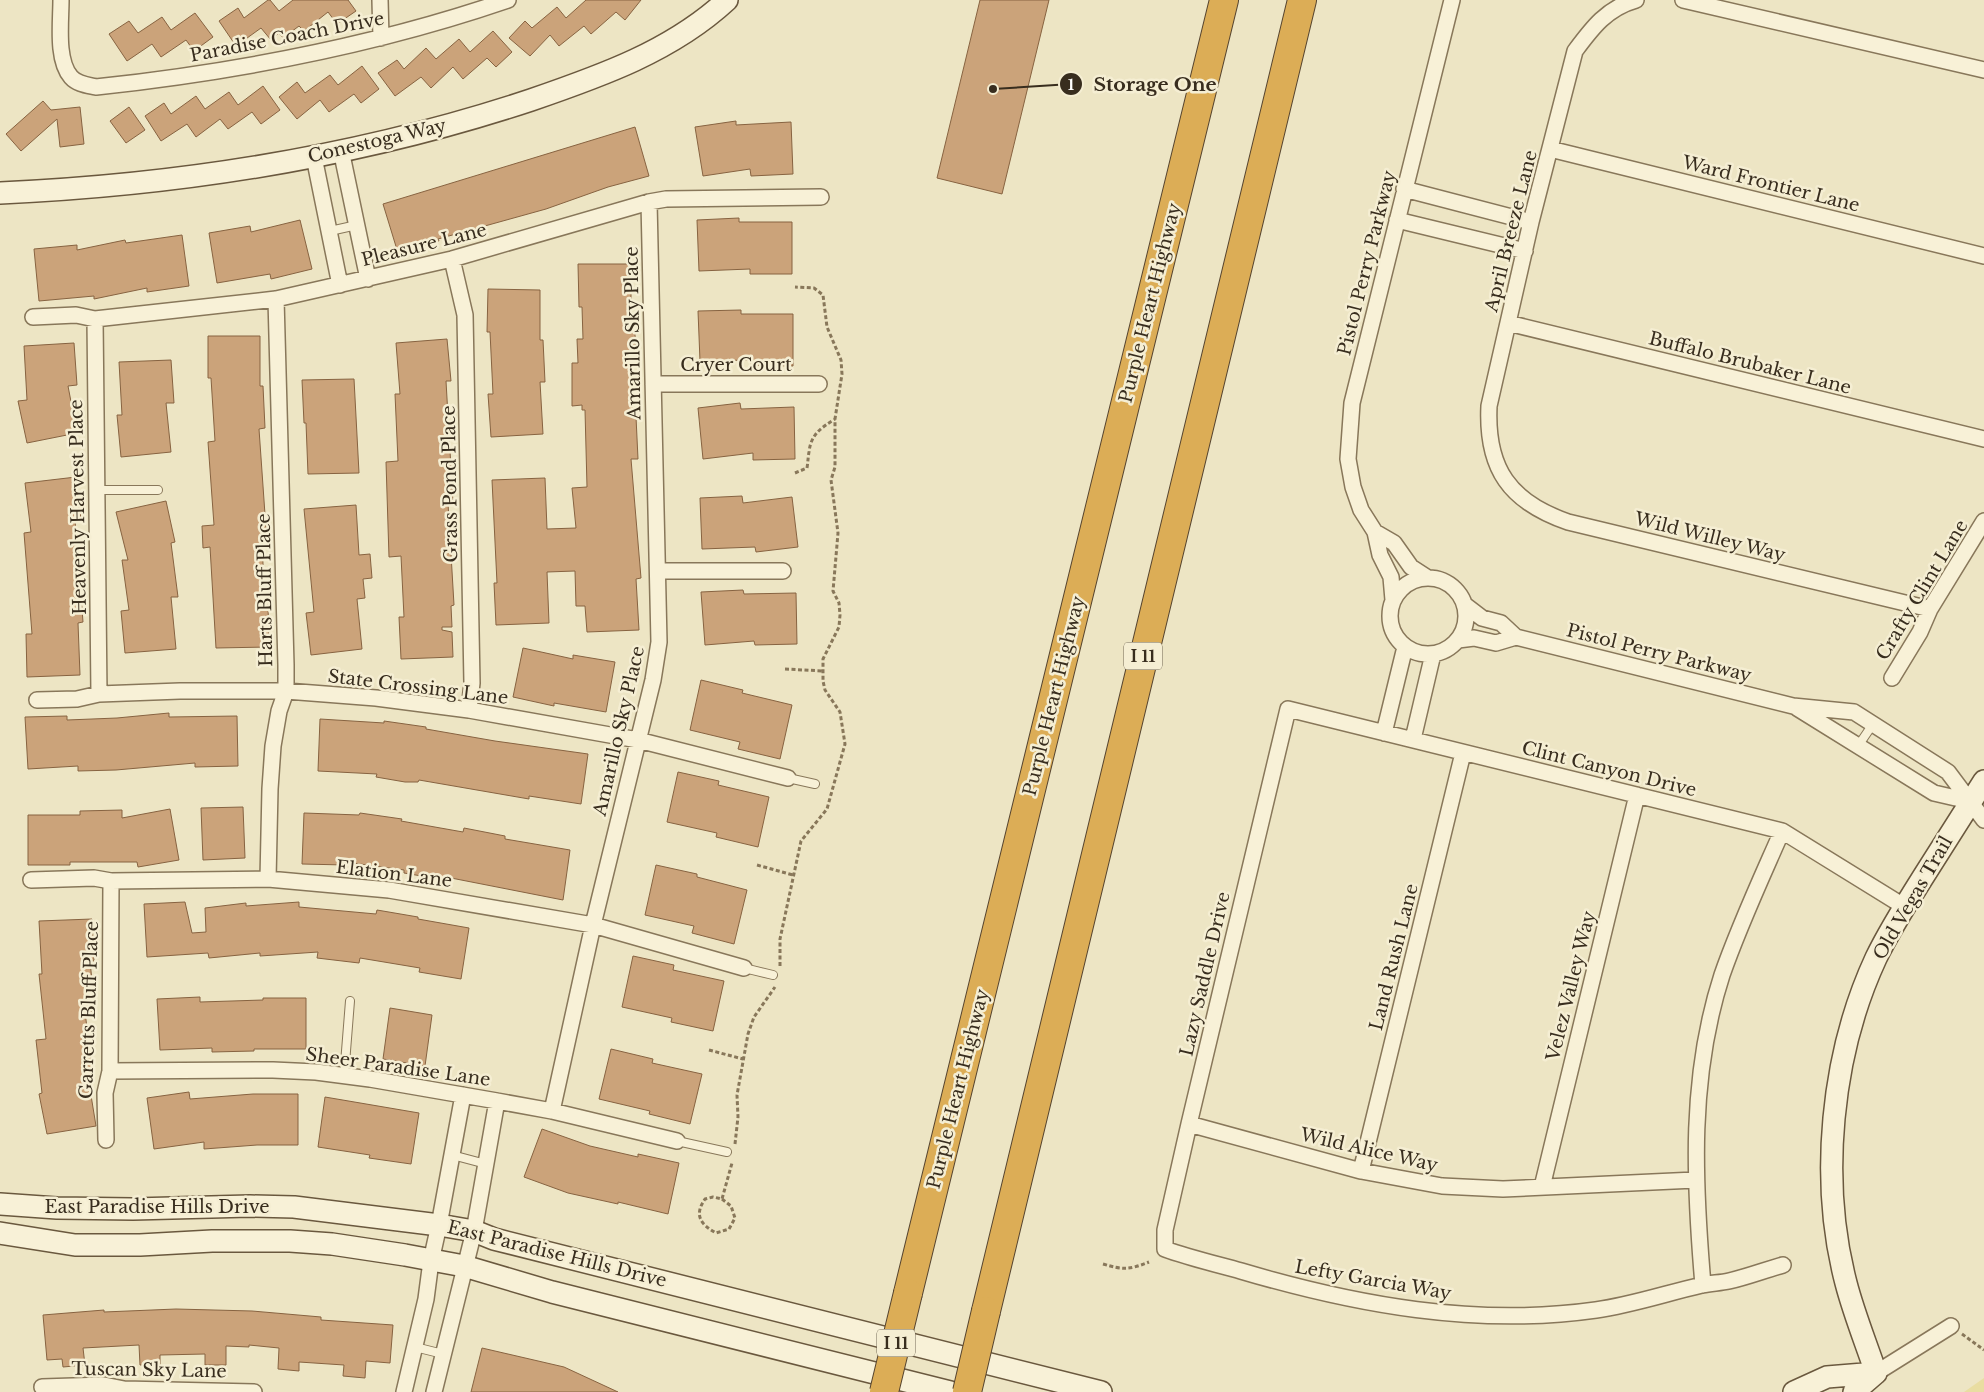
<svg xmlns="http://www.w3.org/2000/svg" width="1984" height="1392" font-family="'Libre Baskerville',serif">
  <rect width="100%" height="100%" fill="#ede5c4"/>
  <!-- sand -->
  <path fill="#e9dda1" d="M1984 1378V1392H1964Z"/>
  <!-- building -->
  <path fill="#cba37a" stroke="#876341" d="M268 0H270L279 11 293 0H348L356 11 337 24 328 12 304 31 299 26 283 38 279 33 271 40 261 28 236 46 219 21 238 8 244 18Z
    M586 0H641L625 20 616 12 591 34 584 26 559 46 550 35 530 56 509 38 525 21 532 28 557 7 566 18Z
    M980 0H1049L1002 194 937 178Z
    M195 13 213 37 194 51 186 40 161 57 152 44 127 61 109 34 129 21 138 33 162 17 171 30Z
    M493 31 512 52 496 67 487 58 463 79 453 67 431 88 421 77 395 96 378 73 397 60 404 69 426 48 436 59 459 39 470 52Z
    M362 66 379 89 361 103 354 94 329 112 320 100 297 119 279 97 297 82 305 93 330 75 338 85Z
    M263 86 280 110 261 124 252 112 228 129 220 119 196 137 187 124 161 141 145 116 164 103 171 114 196 96 205 109 229 92 238 105Z
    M43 101 51 110 80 107 84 144 60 147 57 119 21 151 6 134Z
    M129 107 145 130 126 143 110 121Z
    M736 121V125L791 122 793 174 751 176 750 169 703 176 695 127Z
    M635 127 649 176 608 187 546 209 438 239 439 241 398 253 383 204Z
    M739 218V222H792V274H750V269L699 271 697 220Z
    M300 220 312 269 271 279 270 274 217 283 209 233 250 226 251 232Z
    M182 235 189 286 147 292V288L94 299V296L39 301 34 249 77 245V250L125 240 126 243Z
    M578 264H631V314H634L636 356H632L633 417H636L638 459H631L641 578 636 579 639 630 587 632 585 606H576L575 571 547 572 549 623 496 625 494 583H497L492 480 545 478 547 529 576 528 572 488 587 487 585 410H582V405L572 406V363H578L577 339H583L582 307H579Z
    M488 289 540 290V340H543L545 382H540L543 434 491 437 488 394H493L490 332H487Z
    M741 310V314H793V366L751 365V360L700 361 698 311Z
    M208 336H260V386H263L265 428 259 429 267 543H262L265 605H268L269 647 216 648 210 547 203 548 202 526 214 525 208 442 215 441 211 378H208Z
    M447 339 451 381H446L453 503H448L454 605 451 606 452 627H442V630L452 632 453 657 401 659 399 617H404L401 556 389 557 386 462 398 461 395 394H400L396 343Z
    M74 343 77 385 68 386 77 433 27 443 18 401 27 400 24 346Z
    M171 360 174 403H166L171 452 121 457 117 415H122L119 362Z
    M354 379 359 473 308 474 306 423H304L302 380Z
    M740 403 741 409 794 407 795 459 753 460V453L703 459 698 408Z
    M76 477 81 519 75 520 83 622 78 623 80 675 27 677 26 634H32L24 533 31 532 25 483Z
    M742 496 743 503 792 497 798 547 756 552 755 547 702 549 700 498Z
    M166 501 175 542 171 543 178 597H171L176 649 125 653 121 611 129 610 122 560H128L116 512Z
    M356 505 359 555 370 554 372 578 363 579 365 598 357 599 362 649 311 655 306 613 314 612 304 509Z
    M743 590 744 594 796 593 797 644 755 645 754 641 705 645 701 592Z
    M523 648 573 659V655L615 662 606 712 554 703V706L513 697Z
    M701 680 743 690 742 693 792 705 780 759 738 749 740 742 690 730Z
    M169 713V717L237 716 238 766 195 767V763L116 770 78 771V766L28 769 25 717 67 716V720L117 718Z
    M320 719 384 723V721L426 727V729L495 741 588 754 581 804 529 796V799L419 780 418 782H405L376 777 377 774 318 771Z
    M678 772 719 781 718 785 769 797 758 847 716 837 717 833 667 822Z
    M243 807 245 858 203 860 201 808Z
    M170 809 179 860 138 867 137 862H70V865H28V815H80V811L122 810V818Z
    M304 813 359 815 360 813 402 819 401 821 463 832 464 828 505 836V839L570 850 563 900 446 877 445 880 404 873V870L345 862V865L302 864Z
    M656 865 697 874V877L747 890 734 944 692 933 694 926 645 915Z
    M185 902 192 933 206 932 205 908 246 903V906L299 902V907L376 914 377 910 418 917V919L469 928 461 979 419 972 420 968 360 958 359 963 317 958 318 952 260 956V953L209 958 208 953 147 957 144 904Z
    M92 919 94 961H90L95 1011 85 1012 93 1076 88 1077 96 1126 47 1134 39 1094 42 1093 36 1040 46 1039 39 974H42L39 921Z
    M633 956 674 965 673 970 724 981 713 1031 671 1022 672 1018 622 1007Z
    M200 997V1002L263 1000V998H306V1049H254V1051L212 1052V1048L160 1050 157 999Z
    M390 1008 432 1015 425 1066 383 1059Z
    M611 1049 653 1059 652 1063 702 1074 690 1124 649 1114 650 1111 599 1099Z
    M189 1092 190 1099 253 1094H298V1145H257L204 1149V1142L154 1149 147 1098Z
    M325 1097 419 1113 411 1164 369 1158 370 1155 318 1147Z
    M542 1129 590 1146 638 1157V1154L679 1163 668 1214 618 1202V1204L568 1193 524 1177Z
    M176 1309 252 1311 321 1317V1320L393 1325 390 1363 366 1361 365 1378 343 1376 344 1365 299 1362V1371L278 1369 279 1348 249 1345V1347L226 1346V1365H205V1354L160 1355V1365H140L139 1345 83 1348 85 1365 63 1367 62 1359 47 1360 43 1315 104 1310V1312Z
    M482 1348 564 1367 618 1392H471Z"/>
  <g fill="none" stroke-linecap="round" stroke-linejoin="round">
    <defs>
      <path id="lane" d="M330 231 357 225
        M96 490H158
        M1858 746 1873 724
        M788 778 815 784
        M744 968 773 975
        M344 1076 350 1001
        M677 1141 727 1152
        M452 1155 486 1164
        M415 1347 443 1354"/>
      <path id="street" d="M61 0C61 22 56 60 71 77 77 84 87 85 96 87 236 72 374 46 508 0
        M380 0 381 38
        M1636 0C1607 8 1592 28 1575 51L1531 222 1489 406C1486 469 1510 502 1568 522L1930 609
        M1683 0 1984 70
        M1550 149 1984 256
        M341 150 368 279
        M314 157 340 285
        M1404 189 1531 222
        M1397 220 1525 251
        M452 259 465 315 472 683 469 710
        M33 317 76 315 95 319 276 299 452 259 649 202 666 199 821 197
        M95 319 99 694
        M1508 323 1984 439
        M653 384H819
        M1375 532 1394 543 1411 567 1428 578
        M658 571H783
        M1390 616a38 38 0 1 1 76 0a38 38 0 1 1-76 0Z
        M1393 600 1391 577 1380 555 1375 532 1361 510 1353 487 1348 459 1352 403 1452 0
        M1465 605 1482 618 1501 623 1516 637 1793 706 1854 712 1948 772 1984 820
        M1458 640 1474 638 1496 643 1516 637
        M1892 678 1920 632 1930 609 1984 521
        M37 700 77 699 99 694 180 691H286L376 698 469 710 638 740 788 778
        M1797 708 1934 793 1973 802
        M1384 733 1405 647
        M1413 739 1433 654
        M268 879 270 789 273 746 279 711 286 691V665L276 299
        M31 880 94 878 111 881 268 879 389 890 593 925 744 968
        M110 1071 273 1070 316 1072 370 1079 497 1101 552 1111 677 1141
        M552 1111 593 925 653 680 659 642 649 202
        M1189 1124 1361 1171 1442 1186 1503 1189 1695 1180
        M106 1140 105 1093 110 1071 111 881
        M1361 1171 1463 753
        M1542 1187 1637 795
        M1783 1265C1765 1270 1747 1277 1729 1281 1720 1283 1711 1283 1702 1285 1667 1293 1632 1305 1596 1310 1476 1327 1356 1305 1241 1271 1216 1264 1190 1258 1165 1249V1230L1189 1124 1288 709 1782 831 1905 907
        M1703 1285C1694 1180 1689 1077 1722 975 1739 926 1761 879 1782 831
        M1876 1373 1951 1326
        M42 1387 104 1385 124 1389 254 1392
        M404 1392 426 1299 431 1261 439 1225 463 1095
        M434 1392 474 1231 497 1101"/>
      <path id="secondary" d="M0 193C180 185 359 157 531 100 601 76 672 51 727 0
        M0 1204 57 1208 133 1209 250 1206 294 1207 439 1225 474 1231 494 1239 1101 1392
        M0 1233 75 1245H140L212 1241H290L332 1244 405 1255 464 1266 552 1292 950 1392
        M1876 1373C1866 1343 1854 1314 1846 1283 1819 1180 1831 1055 1876 958 1890 929 1908 901 1925 874 1945 843 1964 812 1984 781
        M1794 1392 1827 1377 1876 1373
        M1854 1392 1876 1373"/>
      <path id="highway" d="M908 1293 1224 0
        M986 1311 1302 0"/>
    </defs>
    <!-- lane casing -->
    <use href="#lane" stroke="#88775a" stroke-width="10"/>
    <!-- street casing -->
    <use href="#street" stroke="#88775a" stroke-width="18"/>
    <!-- secondary casing -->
    <use href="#secondary" stroke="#6a583e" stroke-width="24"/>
    <!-- highway casing -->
    <use href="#highway" stroke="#56442f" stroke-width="30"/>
    <!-- path -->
    <path stroke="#88775a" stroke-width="3" stroke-dasharray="4 2.5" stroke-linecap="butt" d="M795 473 807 468C808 462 808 457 809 452 811 434 821 428 835 419
      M785 669 823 671
      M757 865 793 875
      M780 966V939L801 841 827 809 845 744 840 712 825 690 823 681V659L839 627 840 615 839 603 833 591 838 533 831 480 835 467V419L842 374 841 360 827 327 823 295 814 288 795 287
      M709 1050 743 1059
      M735 1144 738 1117 737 1095 748 1034 754 1017 775 987
      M722 1199 731 1206 735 1218 729 1229 716 1233C700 1224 694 1215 705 1199L713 1197 722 1199 732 1163
      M1103 1264C1123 1270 1129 1270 1149 1262
      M1962 1334 1984 1350"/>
    <!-- lane -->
    <use href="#lane" stroke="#f8f1d7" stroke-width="8"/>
    <!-- street -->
    <use href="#street" stroke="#f8f1d7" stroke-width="15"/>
    <!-- secondary -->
    <use href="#secondary" stroke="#f8f1d7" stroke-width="21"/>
    <!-- highway -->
    <use href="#highway" stroke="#dcad56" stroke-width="28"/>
    <defs>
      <path id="highway-bridge" d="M884 1392 908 1293
        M967 1392 986 1311"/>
    </defs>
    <!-- highway-bridge casing -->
    <use href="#highway-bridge" stroke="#56442f" stroke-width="30" stroke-linecap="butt"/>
    <!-- highway-bridge -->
    <use href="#highway-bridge" stroke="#dcad56" stroke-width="28"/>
  </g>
  <g text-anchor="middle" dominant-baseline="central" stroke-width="5" stroke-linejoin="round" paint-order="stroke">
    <!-- shield labels -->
    <g fill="#f5eed3" stroke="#716754" stroke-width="1">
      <rect x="1124" y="642.5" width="38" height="27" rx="4"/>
      <rect x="877" y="1329.5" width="38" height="27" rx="4"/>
    </g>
    <g font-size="16" font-weight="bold" fill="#382d1e">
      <text x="1143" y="656">I 11</text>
      <text x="896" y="1343">I 11</text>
    </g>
    <!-- street labels -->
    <g font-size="18" fill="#382d1e" stroke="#f5eed3">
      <text transform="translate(287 37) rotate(-11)">Paradise Coach Drive</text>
      <text transform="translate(377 141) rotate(-13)">Conestoga Way</text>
      <text transform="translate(1771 184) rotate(14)">Ward Frontier Lane</text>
      <text transform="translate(1511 231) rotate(-76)">April Breeze Lane</text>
      <text transform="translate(424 245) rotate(-14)">Pleasure Lane</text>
      <text transform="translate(1367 263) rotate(-76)">Pistol Perry Parkway</text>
      <text transform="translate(1150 303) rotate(-76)">Purple Heart Highway</text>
      <text transform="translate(633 333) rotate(-91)">Amarillo Sky Place</text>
      <text transform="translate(1750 363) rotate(14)">Buffalo Brubaker Lane</text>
      <text x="736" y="365">Cryer Court</text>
      <text transform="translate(450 484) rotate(-91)">Grass Pond Place</text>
      <text transform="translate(78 507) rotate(-91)">Heavenly Harvest Place</text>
      <text transform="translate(1710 537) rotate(14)">Wild Willey Way</text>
      <text transform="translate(265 590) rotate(-91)">Harts Bluff Place</text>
      <text transform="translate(1922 590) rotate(-59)">Crafty Clint Lane</text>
      <text transform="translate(1659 653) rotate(14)">Pistol Perry Parkway</text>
      <text transform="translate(418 687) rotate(7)">State Crossing Lane</text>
      <text transform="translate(1054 696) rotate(-76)">Purple Heart Highway</text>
      <text transform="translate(619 731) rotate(-77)">Amarillo Sky Place</text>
      <text transform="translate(1609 769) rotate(14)">Clint Canyon Drive</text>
      <text transform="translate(394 874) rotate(7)">Elation Lane</text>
      <text transform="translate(1913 898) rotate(-60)">Old Vegas Trail</text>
      <text transform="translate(1394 957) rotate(-76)">Land Rush Lane</text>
      <text transform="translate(1205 974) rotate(-77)">Lazy Saddle Drive</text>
      <text transform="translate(1571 986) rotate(-76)">Velez Valley Way</text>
      <text transform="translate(89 1010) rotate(-88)">Garretts Bluff Place</text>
      <text transform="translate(398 1067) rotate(8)">Sheer Paradise Lane</text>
      <text transform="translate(958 1089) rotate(-76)">Purple Heart Highway</text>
      <text transform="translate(1369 1150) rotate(13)">Wild Alice Way</text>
      <text x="157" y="1207">East Paradise Hills Drive</text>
      <text transform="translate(557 1254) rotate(14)">East Paradise Hills Drive</text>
      <text transform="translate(1373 1280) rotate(10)">Lefty Garcia Way</text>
      <text transform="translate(149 1370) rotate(1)">Tuscan Sky Lane</text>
    </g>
  </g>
  <!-- callouts -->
  <path fill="none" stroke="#382d1e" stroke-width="2" d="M993 89L1071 84"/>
  <g fill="#382d1e" stroke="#f5eed3" stroke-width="2">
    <circle cx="993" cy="89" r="5"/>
    <circle cx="1071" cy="84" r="12"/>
  </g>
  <g font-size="15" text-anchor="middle" font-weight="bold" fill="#fff">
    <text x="1071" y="90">1</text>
  </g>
  <g font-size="19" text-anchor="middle" font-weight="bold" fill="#382d1e" stroke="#f5eed3" stroke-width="5" stroke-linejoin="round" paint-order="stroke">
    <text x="1155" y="91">Storage One</text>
  </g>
</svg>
